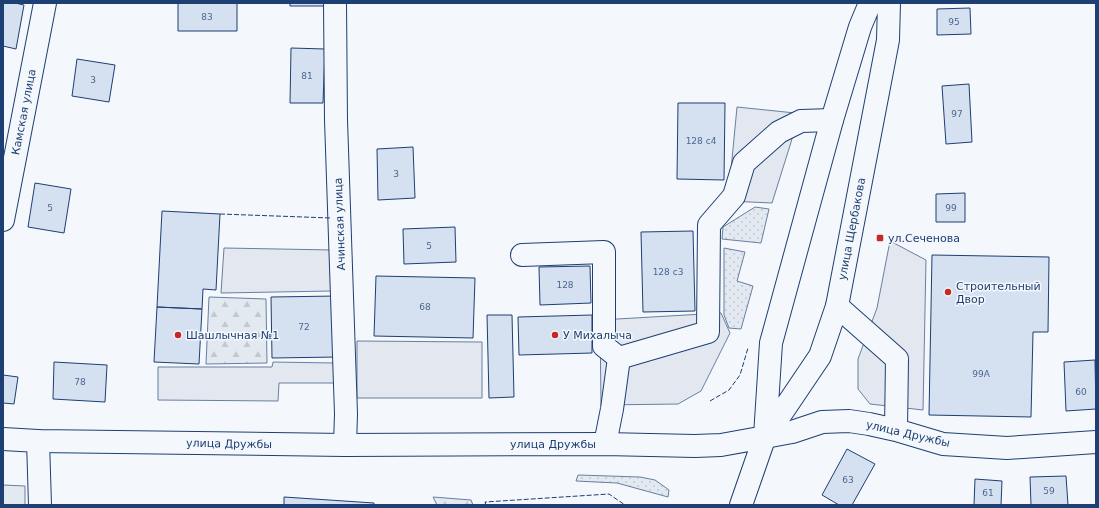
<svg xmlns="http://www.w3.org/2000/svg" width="1099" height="508" font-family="'DejaVu Sans',sans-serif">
  <defs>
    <pattern id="grass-dots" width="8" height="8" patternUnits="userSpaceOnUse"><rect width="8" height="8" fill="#e3e9f0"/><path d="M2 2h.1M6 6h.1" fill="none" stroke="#c2c9d1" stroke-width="1.8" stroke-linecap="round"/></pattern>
    <pattern id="forest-firs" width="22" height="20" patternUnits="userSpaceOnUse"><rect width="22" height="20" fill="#e3e9f0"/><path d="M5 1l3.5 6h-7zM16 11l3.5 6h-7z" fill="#c2c9d1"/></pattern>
  </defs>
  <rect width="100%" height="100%" fill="#f4f7fb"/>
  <!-- grass -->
  <path fill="url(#grass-dots)" stroke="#687fa3" d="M755 207 769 209 761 243 722 239 723 227Z
    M724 248 745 252 737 281 753 286 741 329 729 328 724 315Z
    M578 475 640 477 655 480 669 490 668 497 617 483 576 481Z"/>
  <!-- forest -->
  <path fill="url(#forest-firs)" stroke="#687fa3" d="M209 297 266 299 267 363 206 364Z
    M433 497 471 500 473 505H437Z"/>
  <!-- green -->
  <path fill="#e3e9f0" stroke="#687fa3" d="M3 485 25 486V505H3Z"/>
  <!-- parking -->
  <path fill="#e3e8f0" stroke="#687fa3" d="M737 107 795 113 792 139 772 203 728 201Z
    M890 241 926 260 923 410 870 404 858 389V359L877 308Z
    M224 248 333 250 332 291 221 293Z
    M721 313 730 333 701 391 678 404 601 405 600 320Z
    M357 341 482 342V398H357Z
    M273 362 335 363V383H279L278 401 158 400V367H272Z"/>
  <!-- building -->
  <path fill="#d5e0f0" stroke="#1d3f73" d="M3 3H15L24 5 16 49 3 46Z
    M178 3H237V31H178Z
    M290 3H329V6H290Z
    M970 8 971 34 937 35V9Z
    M291 48 325 49 323 103H290Z
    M77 59 115 65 109 102 72 96Z
    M969 84 972 142 946 144 942 86Z
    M678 103H725L724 180 677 179Z
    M413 147 415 198 378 200 377 149Z
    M35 183 71 189 64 233 28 227Z
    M965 193V222H936V194Z
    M162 211 220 214 216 290 203 289 202 309 157 307Z
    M455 227 456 262 404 264 403 229Z
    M693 231 695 311 643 312 641 232Z
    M932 255 1049 257 1048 332H1033L1031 417 929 415Z
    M590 266 591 303 540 305 539 267Z
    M376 276 475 278 473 338 374 336Z
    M337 296 338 357 272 358 271 297Z
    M157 307 202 309 199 364 154 362Z
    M487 315H512L514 397 489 398Z
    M592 315V353L519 355 518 317Z
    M1095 360 1096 409 1066 411 1064 362Z
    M54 362 107 365 105 402 53 399Z
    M3 375 18 377 14 404 3 403Z
    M847 449 875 464 852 505H839L822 495Z
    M1066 476 1068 505H1031L1030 477Z
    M975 479 1002 481 1001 505H974Z
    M284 497 374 503V505H284Z"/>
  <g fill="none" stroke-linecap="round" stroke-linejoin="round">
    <defs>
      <path id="minor" d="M335 3 336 120 346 414 345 445
        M3 220 45 3
        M522 255 604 252V346L619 358
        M837 306 897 359 896 430
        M619 358 708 332 709 225 734 196 744 163 779 132 801 121 832 120
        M765 437 792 432 822 422 849 421 869 424 896 430 943 444 1007 448 1096 442
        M38 441 40 505
        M605 444 612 409 619 358"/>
      <path id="major" d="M766 436 820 356 837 306 888 40 889 3
        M3 439 38 441 345 445 605 444 695 446 721 445 765 437
        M741 505 765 436 771 343 832 120 860 27 870 3"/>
    </defs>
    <!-- minor casing -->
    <use href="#minor" stroke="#1d3f73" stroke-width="24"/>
    <!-- major casing -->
    <use href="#major" stroke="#1d3f73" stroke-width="24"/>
    <!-- minor -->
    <use href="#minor" stroke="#f4f7fb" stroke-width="22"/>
    <!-- major -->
    <use href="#major" stroke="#f4f7fb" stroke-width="22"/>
    <!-- fence -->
    <path stroke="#1d3f73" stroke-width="1" stroke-dasharray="5 2" stroke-linecap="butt" d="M220 214 331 218
      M710 401 729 390 740 375 748 348
      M486 505 485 502 609 494 625 505"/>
  </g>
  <!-- markers -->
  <g fill="#c62828" stroke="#f4f7fb" stroke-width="1.5">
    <rect x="876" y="234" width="8" height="8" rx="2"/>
    <circle cx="948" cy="292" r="4"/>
    <circle cx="178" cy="335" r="4"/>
    <circle cx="555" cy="335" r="4"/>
  </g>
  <g text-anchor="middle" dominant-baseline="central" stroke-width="3" stroke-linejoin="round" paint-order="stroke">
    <!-- number labels -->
    <g font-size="9" fill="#4b6792">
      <text x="207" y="17">83</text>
      <text x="954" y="22">95</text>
      <text x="307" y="76">81</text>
      <text x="93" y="80">3</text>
      <text x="957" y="114">97</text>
      <text x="701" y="141">128 с4</text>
      <text x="396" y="174">3</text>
      <text x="50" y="208">5</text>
      <text x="951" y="208">99</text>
      <text x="429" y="246">5</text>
      <text x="668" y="272">128 с3</text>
      <text x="565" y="285">128</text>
      <text x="425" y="307">68</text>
      <text x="304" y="327">72</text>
      <text x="981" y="374">99А</text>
      <text x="80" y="382">78</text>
      <text x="1081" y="392">60</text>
      <text x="848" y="480">63</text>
      <text x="1049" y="491">59</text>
      <text x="988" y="493">61</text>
    </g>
    <!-- street labels -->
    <g font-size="11" fill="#1d3f73" stroke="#f4f7fb">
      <text transform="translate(24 112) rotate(-79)">Камская улица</text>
      <text transform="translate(340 224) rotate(-92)">Ачинская улица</text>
      <text transform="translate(852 229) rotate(-79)">улица Щербакова</text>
      <text transform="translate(908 434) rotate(13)">улица Дружбы</text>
      <text transform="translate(229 444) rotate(1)">улица Дружбы</text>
      <text x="553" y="444">улица Дружбы</text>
    </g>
    <!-- poi labels -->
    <g font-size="11" fill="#1d3f73" stroke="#f4f7fb" text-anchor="start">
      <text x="888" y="238">ул.Сеченова</text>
      <text x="956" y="286">Строительный<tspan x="956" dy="13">Двор</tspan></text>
      <text x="186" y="335">Шашлычная №1</text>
      <text x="563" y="335">У Михалыча</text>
    </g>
  </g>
  <!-- border -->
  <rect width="1099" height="508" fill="none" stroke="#1d3f73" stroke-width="8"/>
</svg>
